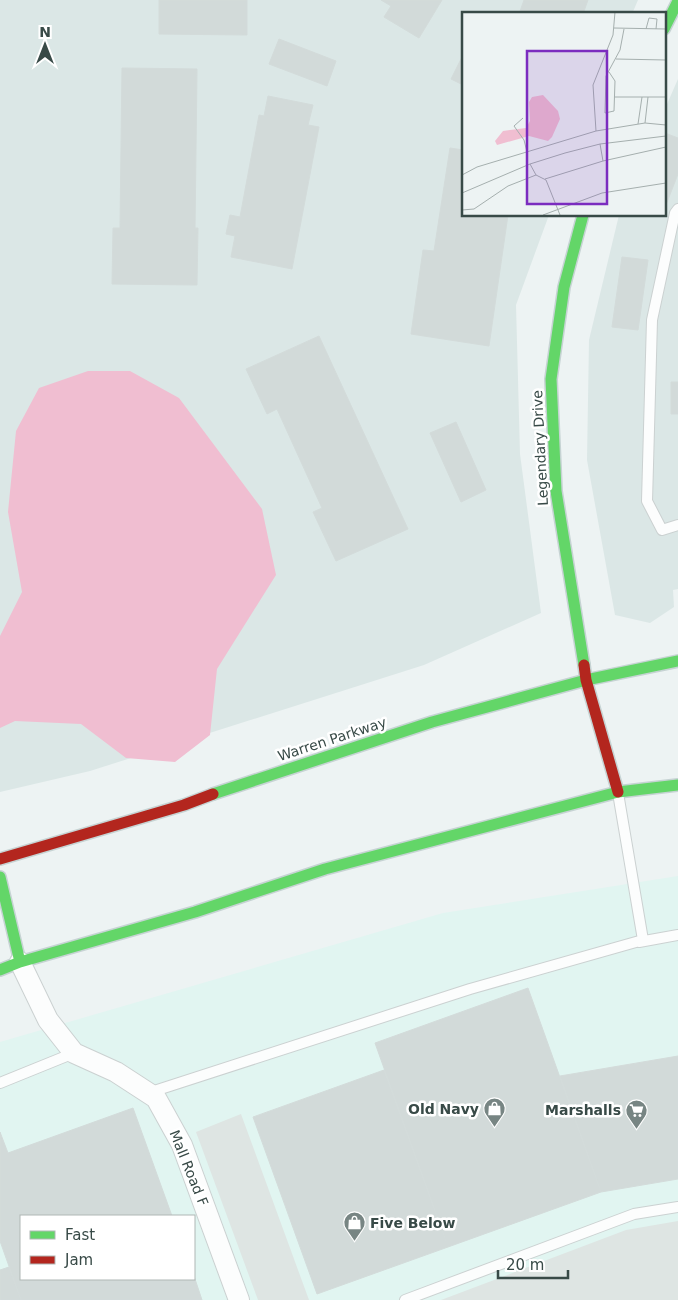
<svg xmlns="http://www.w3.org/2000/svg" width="678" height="1300" font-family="'DejaVu Sans',sans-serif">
  <rect width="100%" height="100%" fill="#edf3f3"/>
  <!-- residential -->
  <path fill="#dbe7e6" d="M0 0H638L632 14H463V215H549L516 305 520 454 541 613 424 665 90 771 0 792Z
    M678 79V589L673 590 674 607 650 623 615 615 587 460 589 340 619 215H664V111Z"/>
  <!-- commercial -->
  <path fill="#e1f5f1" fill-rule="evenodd" d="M678 876V1300H0V1042L443 913ZM21 1216H194V1279H21Z"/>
  <!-- parking -->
  <path fill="#dee5e3" d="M241 1114 309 1300H258L196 1132Z
    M678 1221V1300H441L626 1230Z"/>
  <!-- water -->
  <path fill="#f0bed1" d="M88 371H130L179 398 262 509 276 575 217 669 210 735 175 762 126 758 81 724 15 721 0 728V636L22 592 8 512 16 431 39 388Z"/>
  <!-- building -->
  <path fill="#d2dad9" stroke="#d3dbda" d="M159 0H247V35L159 34Z
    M381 0H442L419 38 384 17 391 6Z
    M524 0H588L583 14H519Z
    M279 39 336 61 327 86 269 64Z
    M463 55V85L451 79Z
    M122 68 197 69 195 228H198L197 285 112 284 113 228H120Z
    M268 96 313 105 308 125 319 127 292 269 231 257 235 236 226 234 230 215 240 217 259 115 264 116Z
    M665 133 678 138V174L664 210V136Z
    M450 148 463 150V215H508L489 346 411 334 423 250 434 251Z
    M622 257 648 260 638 330 612 327Z
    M319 336 408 529 336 561 313 512 322 508 277 409 267 414 246 369Z
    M671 382H678V414H671Z
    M456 422 486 490 461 502 430 433Z
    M528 988 601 1192 448 1247 375 1043Z
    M678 1056V1179L601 1192 560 1076Z
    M384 1070 448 1247 317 1294 253 1117Z
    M133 1108 172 1216H21V1279H194V1276L202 1300H21L0 1241V1132L8 1153Z
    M9 1267 21 1300H0V1270Z"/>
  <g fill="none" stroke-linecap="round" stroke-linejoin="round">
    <defs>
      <path id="lane" d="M678 209 675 213 652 320 647 501 662 530 678 525
        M639 942 678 935
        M0 1083 74 1053
        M148 1093 470 989 643 940 618 793
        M405 1300 634 1214 678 1207"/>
      <path id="street" d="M20 962 48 1020 74 1053 116 1072 156 1098 182 1145 239 1300"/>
      <path id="fast" d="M664 29 678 1
        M583 215 564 287 551 379 556 491 584 665
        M213 794 432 722 586 680 678 661
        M0 877 20 962
        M0 970 20 962 195 912 325 869 618 792 678 785"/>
      <path id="jam" d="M584 665 586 680 618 792
        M0 859 184 805 213 794"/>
    </defs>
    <!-- lane casing -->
    <use href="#lane" stroke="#cbd1d1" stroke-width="12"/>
    <!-- street casing -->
    <use href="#street" stroke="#cbd1d1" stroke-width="22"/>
    <!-- fast casing -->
    <use href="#fast" stroke="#c6d3d3" stroke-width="14"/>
    <!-- jam casing -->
    <use href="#jam" stroke="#c6d3d3" stroke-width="14"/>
    <!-- lane -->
    <use href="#lane" stroke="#fcfdfd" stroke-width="10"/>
    <!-- street -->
    <use href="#street" stroke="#fcfdfd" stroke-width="20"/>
    <!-- fast -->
    <use href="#fast" stroke="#63d668" stroke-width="11"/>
    <!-- jam -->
    <use href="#jam" stroke="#b3261e" stroke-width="11"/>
  </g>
  <!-- icons -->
  <defs>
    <symbol id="shop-pin" viewBox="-11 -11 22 30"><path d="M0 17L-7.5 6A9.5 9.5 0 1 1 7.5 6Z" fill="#778583" stroke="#fff"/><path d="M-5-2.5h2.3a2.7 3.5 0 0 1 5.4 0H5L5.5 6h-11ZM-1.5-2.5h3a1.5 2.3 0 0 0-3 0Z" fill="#fff"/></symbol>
    <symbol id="supermarket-pin" viewBox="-11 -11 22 30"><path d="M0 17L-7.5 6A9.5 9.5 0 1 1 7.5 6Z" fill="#778583" stroke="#fff"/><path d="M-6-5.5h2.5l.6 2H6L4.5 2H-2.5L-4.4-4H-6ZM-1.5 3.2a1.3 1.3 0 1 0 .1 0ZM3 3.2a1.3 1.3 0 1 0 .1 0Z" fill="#fff"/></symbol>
  </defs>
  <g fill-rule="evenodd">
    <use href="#shop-pin" x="482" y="1096" width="25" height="34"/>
    <use href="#supermarket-pin" x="624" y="1098" width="25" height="34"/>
    <use href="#shop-pin" x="342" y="1210" width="25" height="34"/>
  </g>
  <g text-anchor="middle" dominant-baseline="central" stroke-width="5" stroke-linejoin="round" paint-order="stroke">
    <!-- street labels -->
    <g font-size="14" fill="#384a47" stroke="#fff">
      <text transform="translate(540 448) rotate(-93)">Legendary Drive</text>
      <text transform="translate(332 739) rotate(-18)">Warren Parkway</text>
      <text transform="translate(189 1168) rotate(68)">Mall Road F</text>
    </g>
    <!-- poi labels -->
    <g font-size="14" font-weight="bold" fill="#384a47" stroke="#fff" text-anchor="end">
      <text x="479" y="1109">Old Navy</text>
      <text x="621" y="1110">Marshalls</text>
      <text x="370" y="1223" text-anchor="start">Five Below</text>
    </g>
  </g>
  <!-- overview -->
  <g transform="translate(462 12)">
    <rect width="204" height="204" fill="#edf3f3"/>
    <path d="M81 83 96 99 98 107 90 125 86 129 67 124 35 133 33 129 41 119 64 116 68 109 67 90 70 85Z" fill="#f0bed1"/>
    <path fill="none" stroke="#a5afae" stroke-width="1" d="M152 16 204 17M184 17 187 6 195 7 194 17M154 47 204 48M147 60 153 69 152 99 143 101 144 64 158 38 162 17M152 85H204M61 106 52 114 62 128 65 140M183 111 186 85M176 112 180 85M134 119 131 73 151 23 153 0M141 149 204 135M68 152 74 163 84 168 98 203M0 163 15 155 134 119 183 111 204 113M83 167 141 149 138 132M0 181 68 152 103 141 138 132 204 124M0 198 12 197 46 174 74 163M81 203 140 181 204 171"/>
    <path fill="#7b2cbf" fill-opacity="0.15" stroke="#7b2cbf" stroke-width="2.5" d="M65 39H145V192H65Z"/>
    <rect width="204" height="204" fill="none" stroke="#384a47" stroke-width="2.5"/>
  </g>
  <!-- legend -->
  <rect x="20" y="1215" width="175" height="65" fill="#ffffff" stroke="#afb7b5"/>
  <rect x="30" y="1231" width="25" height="8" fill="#63d668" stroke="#afb7b5"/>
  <text x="65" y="1240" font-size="15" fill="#384a47">Fast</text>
  <rect x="30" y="1256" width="25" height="8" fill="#b3261e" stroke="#afb7b5"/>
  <text x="65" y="1265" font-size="15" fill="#384a47">Jam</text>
  <!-- north arrow -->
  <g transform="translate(45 45)" stroke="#ffffff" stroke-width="4" paint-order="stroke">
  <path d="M0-4L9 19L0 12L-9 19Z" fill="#384a47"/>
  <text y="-8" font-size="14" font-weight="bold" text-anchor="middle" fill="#384a47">N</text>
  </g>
  <!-- scale -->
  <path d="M498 1270v8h70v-8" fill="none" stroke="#384a47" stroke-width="2.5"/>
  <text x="506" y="1270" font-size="15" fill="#384a47" stroke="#ffffff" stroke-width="4" paint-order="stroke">20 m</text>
</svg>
